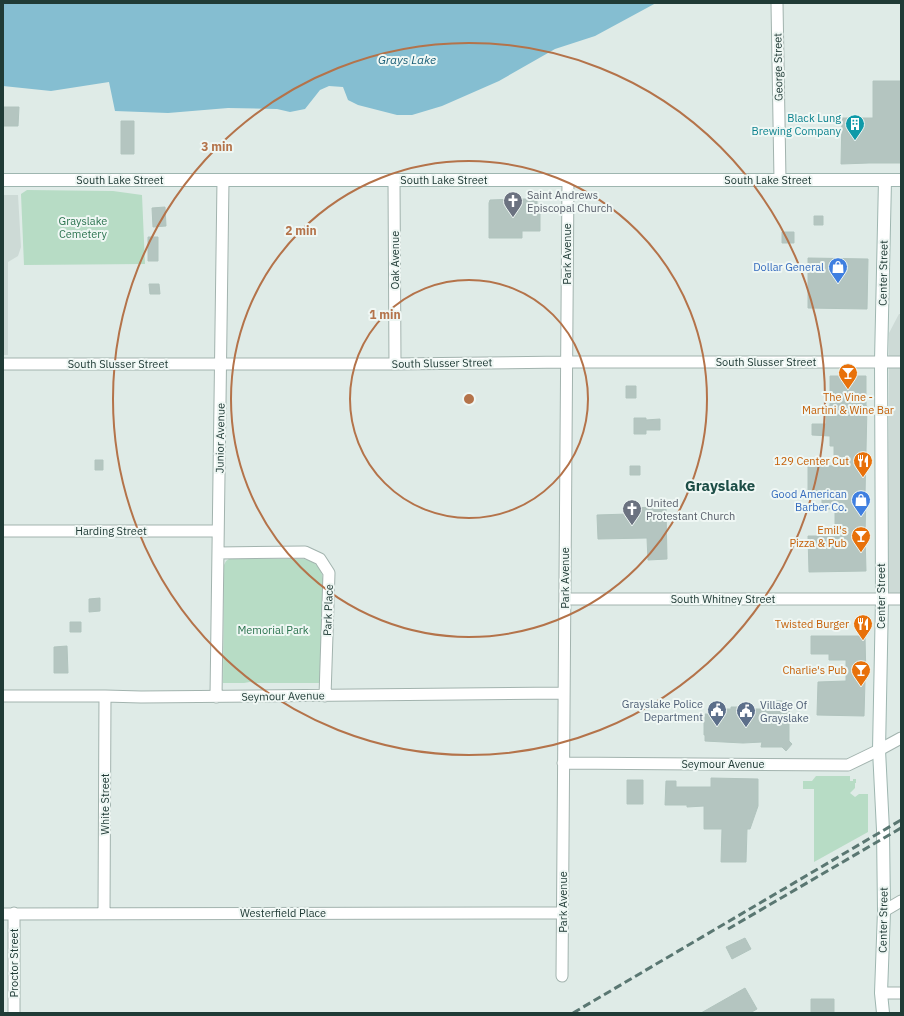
<svg xmlns="http://www.w3.org/2000/svg" width="904" height="1016" font-family="'IBM Plex Sans',sans-serif">
  <rect width="100%" height="100%" fill="#dfebe7"/>
  <!-- built -->
  <path fill="#cddad6" d="M3 195H18L21 247 18 256 8 262V355H3Z
    M899 314H901V593H888L889 333Z"/>
  <!-- green -->
  <path fill="#b7dcc5" d="M27 190 113 191 142 195 145 264 24 265 21 194Z
    M229 559H304C316 562 321 567 323 579V683H254L250 682 244 683H223L224 565 226 561Z
    M816 776H850V781H853V779H856V783H855V788L850 793 855 797 859 794H868V832L814 862V789H803V781H812Z"/>
  <!-- water -->
  <path fill="#85bed1" d="M3 3H656L595 36 555 49 499 81 442 106 412 115H397L358 105 348 100 343 87 329 86 320 90 305 109 290 112 277 109 228 108 168 113 115 111 109 82 51 91 3 86Z"/>
  <!-- building -->
  <path fill="#b4c5c0" stroke="#b1c4be" d="M873 81H901V163H869L841 164 842 118H873Z
    M3 107H19L18 126H3Z
    M121 121H134V154H121Z
    M517 199H537V206H540V231H522V238H489V203L490 200Z
    M165 207 166 226 153 227 152 208Z
    M814 216H823V225H814Z
    M782 232H794V243H782Z
    M148 237H158V261H148Z
    M808 258 868 259 867 309 808 308Z
    M149 284H159L160 294H150Z
    M830 376H866V406H867L865 495H866L865 535 866 571 809 572 808 536H835V509H822V492H808V465L834 466V446H830V436L812 435V424H826L827 406H830Z
    M626 386H636V398H626Z
    M634 418H646V420L660 419V430H646V434H634Z
    M95 460H103V470H95Z
    M630 466H640V475H630Z
    M658 507 659 509H666L667 559 648 560 647 538 598 539 597 515 628 514V508Z
    M100 598V611L89 612V599Z
    M70 622H81V632H70Z
    M811 636H865L866 680H865L864 716 817 715 818 682 846 681V660H829V654H811Z
    M67 646 68 673H54V647Z
    M769 701H782V705H789V741L792 744 786 751 782 747H761L762 742 743 743 705 741V735H704V720H705V714H725V709H731V707H746V709H761L762 705H769Z
    M711 778 758 779V806L750 829H747L746 862H721L722 829H704V806L687 807V805H665L666 781H676V787H711Z
    M627 780H643V804H627Z
    M745 938 751 949 732 959 726 947Z
    M745 988 757 1009 750 1013H701Z
    M811 999H834V1013H811Z"/>
  <g fill="none" stroke-linecap="round" stroke-linejoin="round">
    <defs>
      <path id="street" d="M777 3 780 180
        M394 180 395 364
        M3 364H395L566 362H901
        M3 531H218
        M218 553 305 552 320 559 329 573 325 696
        M565 599H901
        M3 696H105L141 697 564 693
        M216 697 223 180
        M563 763 848 765 879 750 901 738
        M884 911 901 901
        M104 913 105 696
        M3 914 562 913
        M562 976 568 180
        M881 993H901
        M14 1013V913"/>
      <path id="secondary" d="M3 180H901
        M883 1013 881 993 884 911 883 830 879 750 882 599 881 361 885 180"/>
    </defs>
    <!-- street casing -->
    <use href="#street" stroke="#a2b3ae" stroke-width="13"/>
    <!-- secondary casing -->
    <use href="#secondary" stroke="#9eb6b0" stroke-width="14"/>
    <!-- street -->
    <use href="#street" stroke="#fff" stroke-width="11"/>
    <!-- secondary -->
    <use href="#secondary" stroke="#fff" stroke-width="12"/>
    <!-- rail -->
    <path stroke="#5a7772" stroke-width="3" stroke-dasharray="8 4" stroke-linecap="butt" d="M728 929 901 828
      M573 1013 901 820"/>
  </g>
  <!-- distance rings -->
  <g fill="none" stroke="#b4734a" stroke-width="2">
    <circle cx="469" cy="399" r="119"/>
    <circle cx="469" cy="399" r="238"/>
    <circle cx="469" cy="399" r="356"/>
  </g>
  <!-- icons -->
  <defs>
    <symbol id="building-pin" viewBox="-11 -11 22 30"><path d="M0 17L-7.5 6A9.5 9.5 0 1 1 7.5 6Z" fill="#0f9aa8" stroke="#eff7f4"/><path d="M-4-6H4V6H1V3H-1V6H-4ZM-2.5-4.3h1.7v1.8h-1.7ZM.8-4.3h1.7v1.8H.8ZM-2.5-1h1.7V.8h-1.7ZM.8-1h1.7V.8H.8Z" fill="#fff"/></symbol>
    <symbol id="church-pin" viewBox="-11 -11 22 30"><path d="M0 17L-7.5 6A9.5 9.5 0 1 1 7.5 6Z" fill="#6b7280" stroke="#eff7f4"/><path d="M-1.2-6h2.4v3.5h3.3v2.4h-3.3V6h-2.4V-.1h-3.3v-2.4h3.3Z" fill="#fff"/></symbol>
    <symbol id="shop-pin" viewBox="-11 -11 22 30"><path d="M0 17L-7.5 6A9.5 9.5 0 1 1 7.5 6Z" fill="#3f7fe0" stroke="#eff7f4"/><path d="M-5-2.5h2.3a2.7 3.5 0 0 1 5.4 0H5L5.5 6h-11ZM-1.5-2.5h3a1.5 2.3 0 0 0-3 0Z" fill="#fff"/></symbol>
    <symbol id="bar-pin" viewBox="-11 -11 22 30"><path d="M0 17L-7.5 6A9.5 9.5 0 1 1 7.5 6Z" fill="#e8710a" stroke="#eff7f4"/><path d="M-6-5H6L.8 .8V4.5H3.5V6h-7V4.5H-.8V.8Z" fill="#fff"/></symbol>
    <symbol id="restaurant-pin" viewBox="-11 -11 22 30"><path d="M0 17L-7.5 6A9.5 9.5 0 1 1 7.5 6Z" fill="#e8710a" stroke="#eff7f4"/><path d="M-5-6h1v4h1v-4h1v4h1v-4h1v5L-1.5 .5V6h-2V.5L-5-1ZM5-6V6H3V1.5H1.5Q1.5-4 5-6Z" fill="#fff"/></symbol>
    <symbol id="civic-pin" viewBox="-11 -11 22 30"><path d="M0 17L-7.5 6A9.5 9.5 0 1 1 7.5 6Z" fill="#5c6f8a" stroke="#eff7f4"/><path d="M-.6-6.5H3V-4.5H.6V-3L4-1V1h2V6H-6V1h2V-1L-.6-3ZM-1.2 2.5V6h2.4V2.5Z" fill="#fff"/></symbol>
  </defs>
  <g fill-rule="evenodd">
    <use href="#building-pin" x="844" y="113" width="22" height="30"/>
    <use href="#church-pin" x="502" y="190" width="22" height="30"/>
    <use href="#shop-pin" x="827" y="256" width="22" height="30"/>
    <use href="#bar-pin" x="837" y="362" width="22" height="30"/>
    <use href="#restaurant-pin" x="852" y="450" width="22" height="30"/>
    <use href="#shop-pin" x="850" y="489" width="22" height="30"/>
    <use href="#church-pin" x="621" y="498" width="22" height="30"/>
    <use href="#bar-pin" x="850" y="525" width="22" height="30"/>
    <use href="#restaurant-pin" x="852" y="613" width="22" height="30"/>
    <use href="#bar-pin" x="850" y="659" width="22" height="30"/>
    <use href="#civic-pin" x="706" y="699" width="22" height="30"/>
    <use href="#civic-pin" x="735" y="700" width="22" height="30"/>
  </g>
  <g text-anchor="middle" dominant-baseline="central" stroke-width="4" stroke-linejoin="round" paint-order="stroke">
    <!-- street labels -->
    <g font-size="11" fill="#203b36" stroke="#eff7f4">
      <text transform="translate(778 67) rotate(-91)">George Street</text>
      <text x="120" y="180">South Lake Street</text>
      <text x="444" y="180">South Lake Street</text>
      <text x="768" y="180">South Lake Street</text>
      <text transform="translate(567 254) rotate(-90)">Park Avenue</text>
      <text transform="translate(395 260) rotate(-90)">Oak Avenue</text>
      <text transform="translate(883 273) rotate(-89)">Center Street</text>
      <text x="766" y="362">South Slusser Street</text>
      <text transform="translate(442 363) rotate(-1)">South Slusser Street</text>
      <text x="118" y="364">South Slusser Street</text>
      <text transform="translate(220 438) rotate(-89)">Junior Avenue</text>
      <text x="111" y="531">Harding Street</text>
      <text transform="translate(565 578) rotate(-90)">Park Avenue</text>
      <text transform="translate(881 596) rotate(-90)">Center Street</text>
      <text x="723" y="599">South Whitney Street</text>
      <text transform="translate(328 610) rotate(-88)">Park Place</text>
      <text transform="translate(283 696) rotate(-1)">Seymour Avenue</text>
      <text x="723" y="764">Seymour Avenue</text>
      <text transform="translate(105 804) rotate(-90)">White Street</text>
      <text transform="translate(563 902) rotate(-90)">Park Avenue</text>
      <text x="283" y="913">Westerfield Place</text>
      <text transform="translate(883 920) rotate(-89)">Center Street</text>
      <text transform="translate(14 963) rotate(-90)">Proctor Street</text>
    </g>
    <!-- culture labels -->
    <g font-size="11" fill="#0d838f" stroke="#eff7f4" text-anchor="end">
      <text x="841" y="118">Black Lung<tspan x="841" dy="13">Brewing Company</tspan></text>
    </g>
    <!-- worship labels -->
    <g font-size="11" fill="#5b616d" stroke="#eff7f4" text-anchor="start">
      <text x="527" y="195">Saint Andrews<tspan x="527" dy="13">Episcopal Church</tspan></text>
      <text x="646" y="503">United<tspan x="646" dy="13">Protestant Church</tspan></text>
    </g>
    <!-- park labels -->
    <g font-size="11" fill="#29724d" stroke="#eff7f4">
      <text x="83" y="221">Grayslake<tspan x="83" dy="13">Cemetery</tspan></text>
      <text x="273" y="630">Memorial Park</text>
    </g>
    <!-- shop labels -->
    <g font-size="11" fill="#366cbe" stroke="#eff7f4" text-anchor="end">
      <text x="824" y="267">Dollar General</text>
      <text x="847" y="494">Good American<tspan x="847" dy="13">Barber Co.</tspan></text>
    </g>
    <!-- food labels -->
    <g font-size="11" fill="#c56008" stroke="#eff7f4" text-anchor="end">
      <text x="848" y="397" text-anchor="middle">The Vine -<tspan x="848" dy="13">Martini &amp; Wine Bar</tspan></text>
      <text x="849" y="461">129 Center Cut</text>
      <text x="847" y="530">Emil's<tspan x="847" dy="13">Pizza &amp; Pub</tspan></text>
      <text x="849" y="624">Twisted Burger</text>
      <text x="847" y="670">Charlie's Pub</text>
    </g>
    <!-- service labels -->
    <g font-size="11" fill="#4e5e75" stroke="#eff7f4" text-anchor="end">
      <text x="703" y="704">Grayslake Police<tspan x="703" dy="13">Department</tspan></text>
      <text x="760" y="705" text-anchor="start">Village Of<tspan x="760" dy="13">Grayslake</tspan></text>
    </g>
    <!-- water labels -->
    <g font-size="12" font-style="italic" fill="#195e77" stroke="#eff7f4">
      <text x="407" y="59">Grays Lake</text>
    </g>
    <!-- district labels -->
    <g font-size="15" font-weight="bold" fill="#1c4d46" stroke="#eff7f4">
      <text x="720" y="485">Grayslake</text>
    </g>
  </g>
  <circle cx="469" cy="399" r="6" fill="#b4734a" stroke="#eff7f4" stroke-width="2"/>
  <g font-size="12" text-anchor="middle" font-weight="bold" fill="#b4734a" stroke="#eff7f4" stroke-width="4" stroke-linejoin="round" paint-order="stroke">
    <text x="217" y="151">3 min</text>
    <text x="301" y="235">2 min</text>
    <text x="385" y="319">1 min</text>
  </g>
  <!-- border -->
  <rect width="904" height="1016" fill="none" stroke="#203b36" stroke-width="8"/>
</svg>
